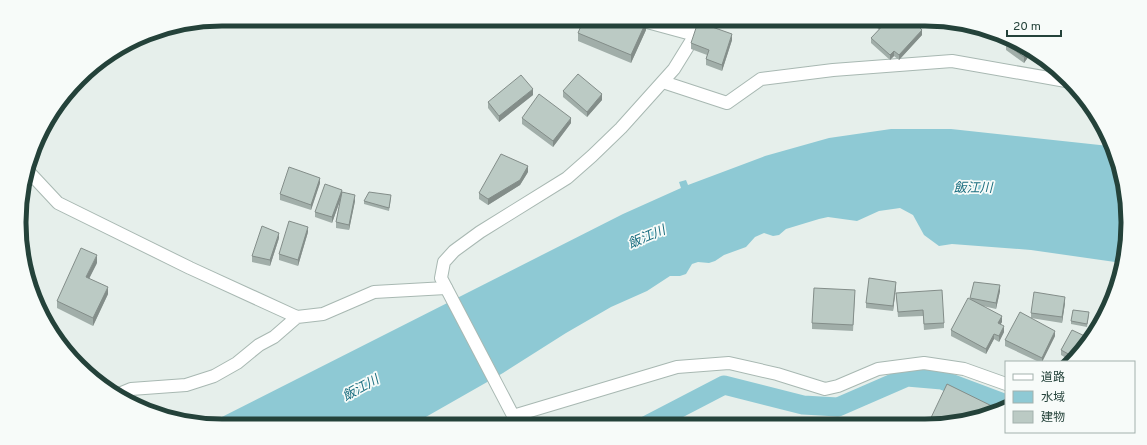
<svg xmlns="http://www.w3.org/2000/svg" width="1147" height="445" font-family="Overpass,'Noto Sans JP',sans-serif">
  <rect width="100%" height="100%" fill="#e6efeb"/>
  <!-- water -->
  <path fill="#8ec9d4" d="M891 129H951L1109 146 1126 196 1122 263 1031 250 952 244 939 246 924 235 913 215 900 208 879 211 857 221 828 217 819 219 786 229 779 235 773 236 764 233 755 237 746 247 724 255 715 261 709 263 698 262 692 264 686 274 680 276H670L647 291 611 307 566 333 503 373 410 426H223L208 424 623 214 681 188 679 182 686 180 688 185 765 156 829 138Z"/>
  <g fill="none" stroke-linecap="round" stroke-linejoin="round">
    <!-- canal -->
    <path stroke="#8ec9d4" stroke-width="19" d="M647 425 724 385 803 405 838 407 907 377 942 380 1006 404"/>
    <defs>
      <path id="minor" d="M636 19 695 35
        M663 82 727 103 761 79 833 70 952 61 1066 81
        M29 172 58 203 190 268 297 317
        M119 394 131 389 186 385 214 376 237 363 259 345 274 337 297 317 323 314 374 292 446 288
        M513 416 677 367 729 363 777 374 825 389 838 386 878 369 924 363 964 369 1006 384"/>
      <path id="tertiary" d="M518 425 441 278 444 262 454 251 480 232 567 178 592 156 621 128 674 69 695 35 700 19"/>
    </defs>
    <!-- minor casing -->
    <use href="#minor" stroke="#a8b8b2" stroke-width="14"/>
    <!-- tertiary casing -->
    <use href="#tertiary" stroke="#a8b8b2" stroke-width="14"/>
    <!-- minor -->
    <use href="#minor" stroke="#fff" stroke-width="12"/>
    <!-- tertiary -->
    <use href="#tertiary" stroke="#fff" stroke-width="12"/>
  </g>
  <!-- wall -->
  <path fill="#a1aea9" d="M727 19H747L745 26Z
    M870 19H887L881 27 922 35 899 60 894 56 890 60 871 43V38L879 30Z
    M646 30 631 63 578 41V33Z
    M732 40 722 71 706 65V59L707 55 691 49V43Z
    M1008 41 1031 53 1024 63 1006 50V44Z
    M563 91 602 100 587 117 563 97Z
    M533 95 499 122 488 108V102Z
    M522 118 571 123 553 147 522 124Z
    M528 172 520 185 488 205 479 199V193Z
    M320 183 311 210 280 200V194Z
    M342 192 355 201 349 230 336 228V222L340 201 332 223 315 217V212Z
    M391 198 389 211 364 204V201Z
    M308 232 298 266 279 260V254Z
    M279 238 270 266 252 262V256Z
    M97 263 89 278 108 294 93 326 57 308V301Z
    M974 282 1000 291 996 309 983 306 1002 322 1000 324 1004 332 999 342 994 339 986 354 951 336V330L970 300Z
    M896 287 893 311 866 308V303Z
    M896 293 944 323V328L924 330 923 316 898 317Z
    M855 295 853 331 812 329V323Z
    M1065 303 1062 323 1031 318V313Z
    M1089 315 1087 327 1071 324V321Z
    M1055 336 1042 362H1039L1005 346V340Z
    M1089 338 1071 361 1061 355V350Z"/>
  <!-- shaded-wall -->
  <path fill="#838d89" d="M745 19H747L745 26Z
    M881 19H887L879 30V22Z
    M646 22V30L631 63V55Z
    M922 30V35L899 60V55Z
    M732 34V40L722 71V65Z
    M894 51V56L890 60V55Z
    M1028 51 1031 53 1024 63V57Z
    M533 89V95L499 122V116Z
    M602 94V100L587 117V112Z
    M571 118V123L553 147V141Z
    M528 166V172L520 185 488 205V199Z
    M320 178V183L311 210V205Z
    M342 190V195L332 223V217Z
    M355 195V201L349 230V225Z
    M308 227V232L298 266V260Z
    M279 233V238L270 266V260Z
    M97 255V263L86 285V277Z
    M896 282V287L893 311V306Z
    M1000 285V291L996 309V303Z
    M108 287V294L93 326V318Z
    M1065 297V303L1062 323V317Z
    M1002 316V322L998 329V323Z
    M1004 326V332L999 342V336Z
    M1055 331V336L1042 362V358Z
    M994 334V339L986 354V349Z"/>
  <!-- building -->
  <path fill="#bbcac4" stroke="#838d89" d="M584 19H638L646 22 631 55 578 33Z
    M876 19H881L879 22Z
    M889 19H911L922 30 899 55 894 51 890 55 871 38Z
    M698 22 732 34 722 65 706 59 709 50 691 43Z
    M1008 41 1028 51 1024 57 1006 44Z
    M578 74 602 94 587 112 563 91Z
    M521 75 533 89 499 116 488 102Z
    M539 94 571 118 553 141 522 118Z
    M501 154 528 166 520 180 488 199 479 193Z
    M289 167 320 178 311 205 280 194Z
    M325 184 342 190 332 217 315 212Z
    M342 192 355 195 349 225 336 222Z
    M369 192 391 195 389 208 364 201Z
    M289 221 308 227 298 260 279 254Z
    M262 226 279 233 270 260 252 256Z
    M81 248 97 255 86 277 108 287 93 318 57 301Z
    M869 278 896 282 893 306 866 303Z
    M974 282 1000 285 996 303 970 298Z
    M814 288 855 290 853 325 812 323Z
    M942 290 944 323 924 324 923 310 898 312 896 293Z
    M1034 292 1065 297 1062 317 1031 313Z
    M968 298 1002 316 998 323 1004 326 999 336 994 334 986 349 951 330Z
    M1073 310 1089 312 1087 324 1071 321Z
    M1020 312 1055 331 1042 358 1005 340Z
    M1072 330 1089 338 1074 357 1061 350Z
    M947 384 1000 410 957 422 954 421 951 424H928Z
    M842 418 869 423V424H841Z"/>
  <g text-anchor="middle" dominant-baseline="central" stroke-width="3.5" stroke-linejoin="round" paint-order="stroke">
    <!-- water labels -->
    <g font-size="13" font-style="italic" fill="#1c6f80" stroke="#f7fbf9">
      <text x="973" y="189">飯江川</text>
      <text transform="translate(647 238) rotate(-23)">飯江川</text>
      <text transform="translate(361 389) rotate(-29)">飯江川</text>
    </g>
  </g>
  <!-- crop -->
  <path d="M0 0H1147V445H0ZM222 26H925A196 196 0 0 1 1121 222V223A196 196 0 0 1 925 419H222A196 196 0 0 1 26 223V222A196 196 0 0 1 222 26Z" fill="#f7fbf9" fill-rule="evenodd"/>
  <path fill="none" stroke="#24423a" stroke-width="5" d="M222 26H925A196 196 0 0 1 1121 222V223A196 196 0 0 1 925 419H222A196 196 0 0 1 26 223V222A196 196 0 0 1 222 26Z"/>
  <!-- legend -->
  <rect x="1005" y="361" width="130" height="72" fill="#f7fbf9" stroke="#a3b1ad"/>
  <rect x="1013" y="374" width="20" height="6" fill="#ffffff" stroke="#a3b1ad"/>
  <text x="1041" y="381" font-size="12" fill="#24423a">道路</text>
  <rect x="1013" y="391" width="20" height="12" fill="#8ec9d4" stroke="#a3b1ad"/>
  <text x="1041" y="401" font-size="12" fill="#24423a">水域</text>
  <rect x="1013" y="411" width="20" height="12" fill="#bbcac4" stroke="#a3b1ad"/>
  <text x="1041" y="421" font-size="12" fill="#24423a">建物</text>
  <!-- scale -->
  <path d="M1007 30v6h54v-6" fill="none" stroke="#24423a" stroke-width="2"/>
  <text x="1013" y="30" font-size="12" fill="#24423a" stroke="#f7fbf9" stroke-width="3" paint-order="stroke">20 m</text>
</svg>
